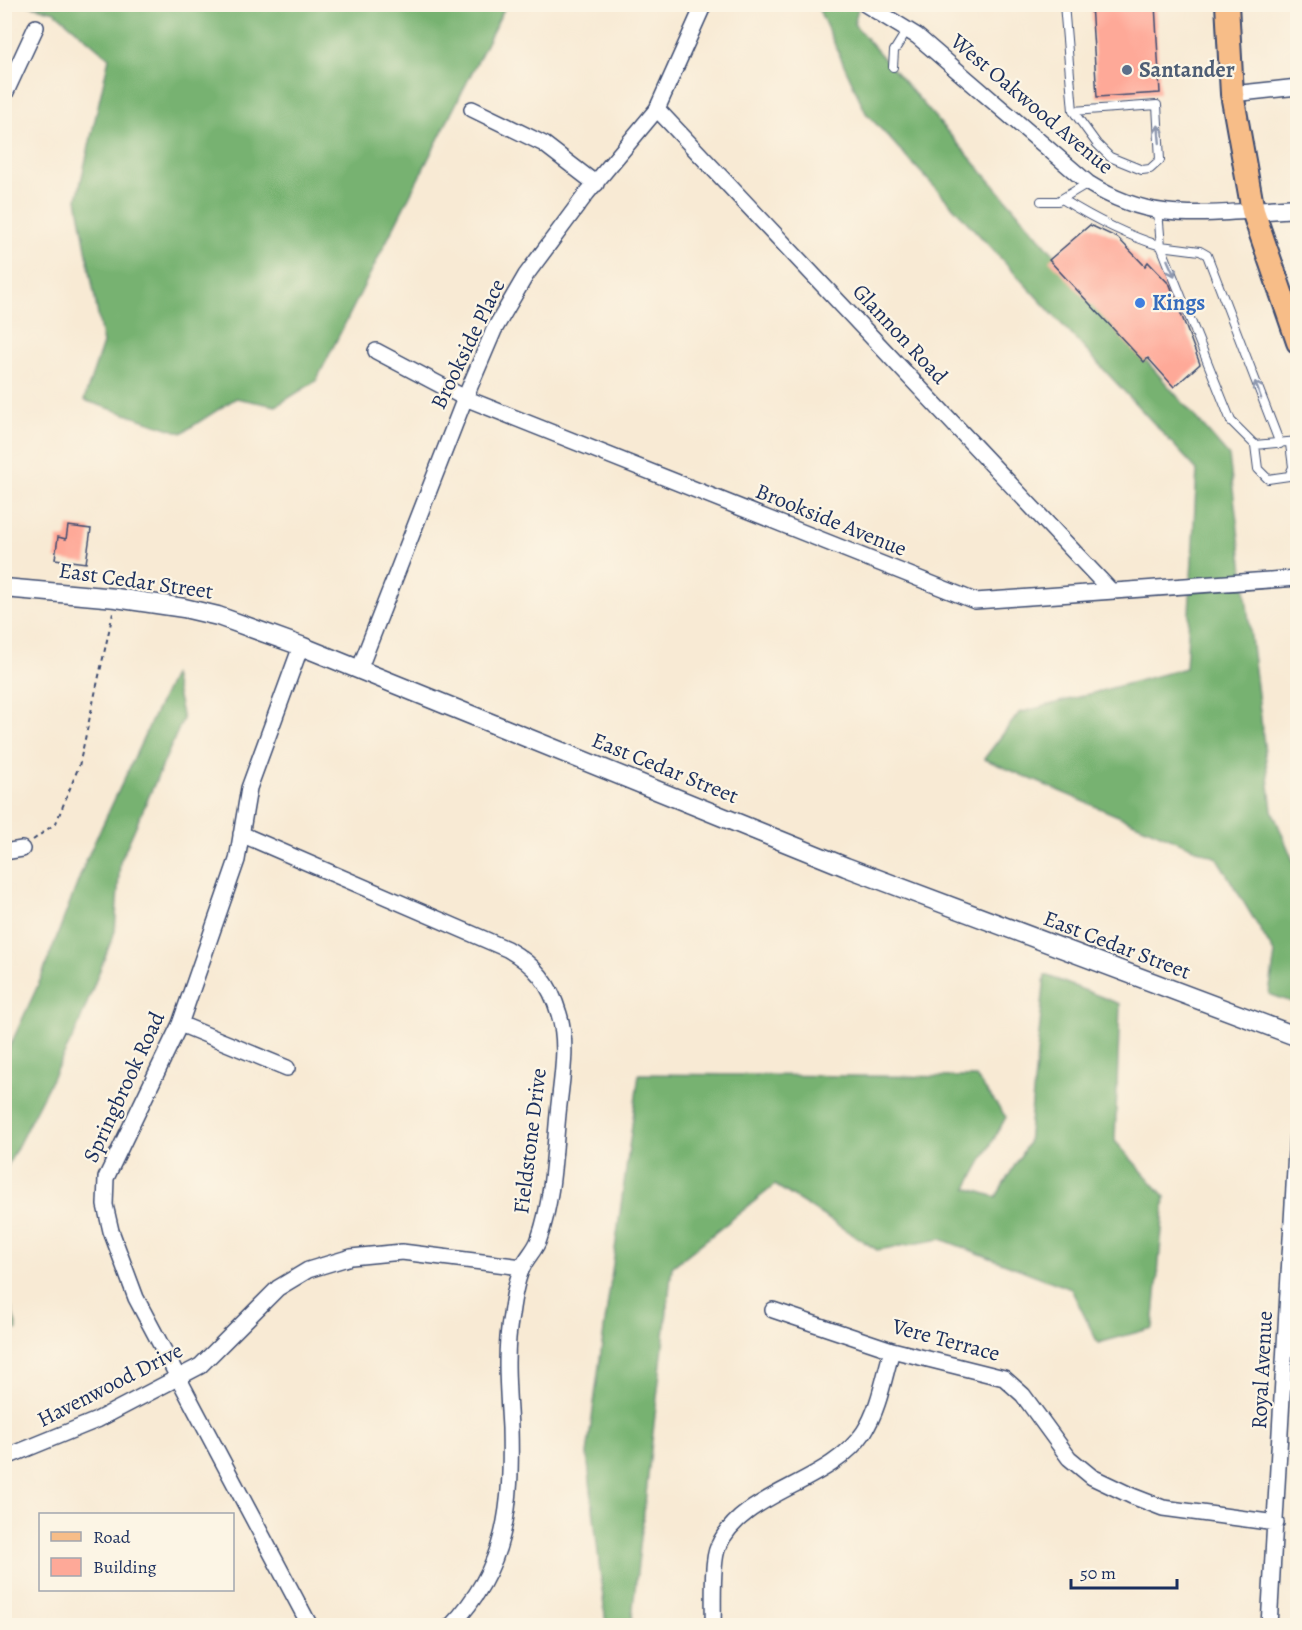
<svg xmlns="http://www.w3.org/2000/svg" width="1302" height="1630" font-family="Alegreya,serif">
  <rect width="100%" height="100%" fill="#fcf5e5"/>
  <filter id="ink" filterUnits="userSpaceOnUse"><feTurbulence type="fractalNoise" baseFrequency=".0167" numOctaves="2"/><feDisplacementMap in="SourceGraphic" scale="12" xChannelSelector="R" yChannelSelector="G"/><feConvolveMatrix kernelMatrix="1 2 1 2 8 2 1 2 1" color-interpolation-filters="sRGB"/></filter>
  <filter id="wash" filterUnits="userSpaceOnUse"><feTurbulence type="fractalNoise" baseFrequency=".008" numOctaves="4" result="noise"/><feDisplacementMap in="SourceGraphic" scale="24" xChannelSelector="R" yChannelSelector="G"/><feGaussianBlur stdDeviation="1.35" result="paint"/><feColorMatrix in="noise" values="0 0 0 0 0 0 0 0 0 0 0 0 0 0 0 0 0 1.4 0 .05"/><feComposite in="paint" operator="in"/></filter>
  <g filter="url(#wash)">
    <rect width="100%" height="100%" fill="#f8ead4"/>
    <!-- forest -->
    <path fill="#77b271" stroke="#497068" stroke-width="1.5" d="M28 5H506L316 381 276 406 236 398 182 433 84 400 103 343 77 199 109 58 55 12Z
      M820 5H859L854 24 1229 456 1272 810 1297 870V1004L1269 994 1275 954 1217 858 984 759 1019 713 1186 668 1197 470 866 113 819 10Z
      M173 675 183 719 120 862 115 931 77 1029 5 1171V1057L39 983 87 858Z
      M1045 975 1120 1004 1115 1141 1165 1197 1153 1328 1098 1343 1071 1289 941 1239 877 1250 775 1185 672 1267 631 1625H606L587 1454 639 1074 976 1077 1006 1117 967 1188 996 1197 1028 1143Z
      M4 1282 17 1329 5 1336H4Z"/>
    <g id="blocks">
      <!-- building -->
      <path fill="#fea998" d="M1091 4H1155L1160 93 1097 97Z
        M1090 225 1118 238 1145 266 1148 262 1170 285 1200 364 1174 387 1148 358 1144 362 1049 260Z
        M68 526 91 529 86 563 55 559 58 537 66 539Z"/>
    </g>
  </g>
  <g filter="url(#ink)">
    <use href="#blocks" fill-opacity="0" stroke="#3c4b70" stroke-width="1.5"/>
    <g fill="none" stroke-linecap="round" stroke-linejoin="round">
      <defs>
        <path id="service" d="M1064 4 1073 111 1097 144 1110 157 1142 170 1150 169 1160 160 1157 105 1073 111
          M893 67 894 51 907 30
          M1062 199C1094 219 1125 235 1161 246L1158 211
          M1041 201H1058L1088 183
          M1290 444 1293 467 1289 476 1268 479 1258 469 1255 445 1298 441
          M1255 445 1231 421 1161 246 1200 251 1207 255 1280 444"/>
        <path id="minor" d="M865 4 917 36 1088 183C1145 219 1189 215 1253 211
          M1232 94 1298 87
          M4 96 36 27
          M472 109 544 144 596 184
          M657 109 1110 590
          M376 351 465 398 975 601 1298 578
          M301 646 249 788 237 860 180 1024 106 1178 105 1205 111 1231 136 1298 310 1626
          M359 670 465 398 494 330 526 275 587 193 657 109 704 4
          M241 834 507 949C535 965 550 983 559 1014 569 1045 561 1082 558 1114 554 1155 553 1199 539 1239 536 1249 527 1257 523 1266 516 1280 513 1300 511 1315 504 1353 508 1390 510 1428 512 1506 507 1567 451 1626
          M4 852 22 849
          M180 1024 287 1068
          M773 1310 892 1350 1004 1378 1023 1395 1069 1458 1092 1477 1132 1496 1163 1508 1276 1523
          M4 1458 97 1420 200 1366 278 1288 308 1270 351 1257 402 1252 522 1267
          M713 1626C714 1608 711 1562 718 1547 742 1491 829 1485 864 1432 879 1409 884 1377 892 1350
          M1269 1626 1298 1116"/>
        <path id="tertiary" d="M1253 211 1298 208
          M4 588 116 598 184 608 218 616 301 646 846 867 1298 1037"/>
        <path id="primary" d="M1227 4 1232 94 1253 211 1298 342"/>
      </defs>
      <!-- service casing -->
      <use href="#service" stroke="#3c4b70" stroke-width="10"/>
      <!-- minor casing -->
      <use href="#minor" stroke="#3c4b70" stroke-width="18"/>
      <!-- tertiary casing -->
      <use href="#tertiary" stroke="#3c4b70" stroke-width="21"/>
      <!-- primary casing -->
      <use href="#primary" stroke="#3c4b70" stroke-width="26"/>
      <!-- path -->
      <path stroke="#3c4b70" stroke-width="2" stroke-dasharray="4.5 4.5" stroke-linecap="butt" d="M33 840 56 823 79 766 113 613"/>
      <!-- service -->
      <use href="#service" stroke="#fff" stroke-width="8"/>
      <!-- minor -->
      <use href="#minor" stroke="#fff" stroke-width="15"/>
      <!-- tertiary -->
      <use href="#tertiary" stroke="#fff" stroke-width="18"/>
      <!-- primary -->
      <use href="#primary" stroke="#f7bd88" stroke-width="22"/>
    </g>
    <!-- one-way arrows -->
    <defs><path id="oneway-shaft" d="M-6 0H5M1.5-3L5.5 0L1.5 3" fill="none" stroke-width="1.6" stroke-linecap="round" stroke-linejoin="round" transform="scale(1.5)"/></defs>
    <g stroke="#8d97ae">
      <use href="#oneway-shaft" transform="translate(1159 134) rotate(-95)"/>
      <use href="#oneway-shaft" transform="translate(1171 268) rotate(66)"/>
      <use href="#oneway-shaft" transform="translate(1258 390) rotate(-110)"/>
    </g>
  </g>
  <!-- markers -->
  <circle fill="#5c6f8a" stroke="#fcf5e5" stroke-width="2" cx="1127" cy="70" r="6"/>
  <circle fill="#3f7fe0" stroke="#fcf5e5" stroke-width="2" cx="1140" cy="303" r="6"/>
  <g text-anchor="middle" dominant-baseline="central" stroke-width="4.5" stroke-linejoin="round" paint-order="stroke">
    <!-- service labels -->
    <g font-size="22" font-weight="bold" fill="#4e5e75" stroke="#fcf5e5" text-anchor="start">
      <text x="1139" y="70">Santander</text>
    </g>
    <!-- street labels -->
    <g font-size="22" fill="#1b2f5e" stroke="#fcf5e5">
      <text transform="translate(1032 104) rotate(40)">West Oakwood Avenue</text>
      <text transform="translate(900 334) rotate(47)">Glannon Road</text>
      <text transform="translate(468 344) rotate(-64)">Brookside Place</text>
      <text transform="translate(831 520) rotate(22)">Brookside Avenue</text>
      <text transform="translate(136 581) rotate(8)">East Cedar Street</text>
      <text transform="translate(665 768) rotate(22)">East Cedar Street</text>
      <text transform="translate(1117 945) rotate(21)">East Cedar Street</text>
      <text transform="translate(124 1087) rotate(-65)">Springbrook Road</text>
      <text transform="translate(530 1141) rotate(-83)">Fieldstone Drive</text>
      <text transform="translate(946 1340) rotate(15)">Vere Terrace</text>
      <text transform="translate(1262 1370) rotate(-87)">Royal Avenue</text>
      <text transform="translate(110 1385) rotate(-27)">Havenwood Drive</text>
    </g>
    <!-- shop labels -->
    <g font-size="22" font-weight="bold" fill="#366cbe" stroke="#fcf5e5" text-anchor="start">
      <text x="1152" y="303">Kings</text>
    </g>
  </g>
  <!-- margin -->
  <rect width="1302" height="1630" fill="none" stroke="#fcf5e5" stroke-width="24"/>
  <!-- legend -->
  <rect x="39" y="1513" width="195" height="78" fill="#fcf5e5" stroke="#a2a6af" stroke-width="1.5"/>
  <rect x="51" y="1532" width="30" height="9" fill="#f7bd88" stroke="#a2a6af" stroke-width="1.5"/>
  <text x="93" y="1543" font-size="18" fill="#1b2f5e">Road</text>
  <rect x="51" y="1558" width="30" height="18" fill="#fea998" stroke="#a2a6af" stroke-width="1.5"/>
  <text x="93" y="1573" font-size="18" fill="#1b2f5e">Building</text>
  <!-- scale -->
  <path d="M1071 1579v9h106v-9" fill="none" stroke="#1b2f5e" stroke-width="3"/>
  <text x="1080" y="1579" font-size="18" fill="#1b2f5e" stroke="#fcf5e5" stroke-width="4.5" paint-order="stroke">50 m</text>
</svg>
